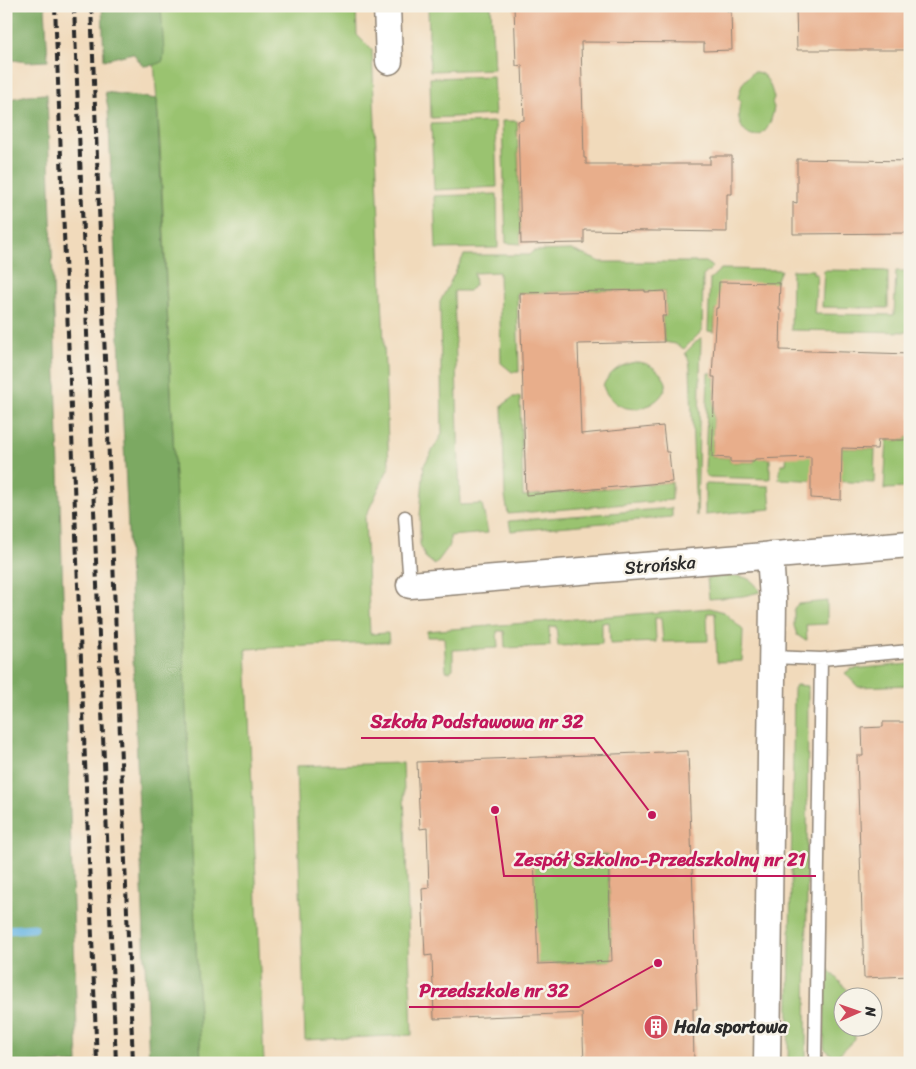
<svg xmlns="http://www.w3.org/2000/svg" width="916" height="1069" font-family="Sriracha,sans-serif">
  <rect width="100%" height="100%" fill="#f7f3e8"/>
  <filter id="ink" filterUnits="userSpaceOnUse"><feTurbulence type="fractalNoise" baseFrequency=".02" numOctaves="2"/><feDisplacementMap in="SourceGraphic" scale="10" xChannelSelector="R" yChannelSelector="G"/><feConvolveMatrix kernelMatrix="1 2 1 2 8 2 1 2 1" color-interpolation-filters="sRGB"/></filter>
  <filter id="wash" filterUnits="userSpaceOnUse"><feTurbulence type="fractalNoise" baseFrequency=".0096" numOctaves="4" result="noise"/><feDisplacementMap in="SourceGraphic" scale="20" xChannelSelector="R" yChannelSelector="G"/><feGaussianBlur stdDeviation="1.12" result="paint"/><feColorMatrix in="noise" values="0 0 0 0 0 0 0 0 0 0 0 0 0 0 0 0 0 1.4 0 .05"/><feComposite in="paint" operator="in"/></filter>
  <g filter="url(#wash)">
    <rect width="100%" height="100%" fill="#f1dabb"/>
    <!-- green -->
    <path fill="#9ac36f" stroke="#62774d" d="M150 6H356L357 35 372 50 389 467 365 518 370 634 388 633 389 642 246 649 264 1063H201L160 144Z
      M428 6H491L494 69 430 71Z
      M753 72C767 71 771 87 774 98 772 101 772 104 774 107 766 159 729 132 741 102L738 98 742 84Z
      M493 76 495 115 431 118 430 78Z
      M502 121H517L521 244 506 243Z
      M495 122 497 187 434 190 431 124Z
      M497 194 498 248 436 249 434 196Z
      M572 250 601 262H705L713 267 703 276 702 331 684 349 676 344 664 342 662 316H666L665 291 645 292V290L517 293 519 372H512L501 363 499 272 474 273 475 285 469 291H454L460 505 482 504 488 533 450 536V545L435 565 425 557 420 544V516L424 465 442 434 440 302 464 255H529L533 251Z
      M721 269 781 270 775 284 716 309 714 332 708 331 710 279Z
      M792 270H813V274H817L814 314 894 315 896 271H910V332L791 330Z
      M824 270 888 271V308L822 307Z
      M701 337 697 516H696L690 368 689 360 685 353Z
      M636 362C645 362 653 366 660 373 662 376 665 379 666 383 667 388 663 393 660 397 647 410 629 413 614 402 609 397 605 393 603 386 609 372 621 364 636 362Z
      M708 373H712L713 377H715L712 457 730 458V462H754L755 458 770 459V479L707 477 705 473Z
      M513 397H520L523 496 672 482V500L508 514 505 496 502 406Z
      M906 437H910V488L884 489 887 440H905Z
      M791 446 875 449 874 483 779 479 781 464H786L787 451Z
      M705 484 769 486 771 509 705 515Z
      M672 508V517L511 531 509 521Z
      M733 576C747 576 754 580 760 592L743 596 709 599 707 578Z
      M827 601V624L806 625 807 640 803 639 797 635 794 626V608L798 604Z
      M710 608 724 612 743 630 742 661 717 662 715 613H707L708 641 663 642 661 618H655L656 642 610 644 609 622 602 623V644L558 646 556 626 549 627 550 646 505 648 504 631H497L498 648 453 650V669L449 672 446 671 444 637H427V631Z
      M910 664V685L858 687 845 673 851 669Z
      M796 685 808 686 806 1063H788L794 689Z
      M403 763 412 1035 305 1040 296 766Z
      M608 854 612 961 527 964 517 857Z
      M825 966 853 996H844V1026L854 1027 855 1039 835 1058 824 1048Z"/>
    <!-- forest -->
    <path fill="#7ba962" stroke="#536a46" d="M6 6H45L48 61 27 62 6 59Z
      M102 6H161L164 52 163 61 155 65 143 66 133 53 104 60Z
      M105 92 157 99 187 731 201 1063H149L127 507 108 108Z
      M47 94 78 1063H6V100L28 95Z"/>
    <g fill="none" stroke-linecap="round" stroke-linejoin="round">
      <!-- stream -->
      <path stroke="#6cb7e4" stroke-width="9" d="M6 930 34 928"/>
    </g>
    <g id="blocks">
      <!-- building -->
      <path fill="#e8ae8b" fill-rule="evenodd" d="M514 6H727V11L731 10 732 50 704 51V43L581 42 584 158H586V164H710V156H732V194H727V232L584 230V243L521 244 518 121 524 120 522 65 516 66Z
        M796 6H910V50H797Z
        M797 159 910 161V233L793 234V202L797 203Z
        M719 282 780 283 779 310H781L780 350 910 354V437H906L905 440H878L877 449 842 448 841 500 811 498V457L755 459 754 462H730V458L712 457 715 377H712L716 308H718Z
        M645 290V292L665 291 666 316H662L664 342 578 344 581 434 663 426 666 452H669L672 482 526 495 520 293Z
        M883 722H910V976L864 978 857 756H863L862 728 883 727Z
        M688 751 697 1009H693L694 1063H584L582 1013 434 1019 432 955 425 956 422 889 429 888 427 828 420 829 417 762ZM608 854 612 961 538 964 534 856Z"/>
    </g>
  </g>
  <g filter="url(#ink)">
    <use href="#blocks" fill-opacity="0" stroke="#8e8273" stroke-width="1"/>
    <g fill="none" stroke-linecap="round" stroke-linejoin="round">
      <defs>
        <path id="lane" d="M405 517 410 585
          M772 657 821 659 910 651
          M815 1063 821 659"/>
        <path id="street" d="M387 6 389 61
          M410 585 910 544
          M767 1063 773 600 770 555"/>
      </defs>
      <!-- lane casing -->
      <use href="#lane" stroke="#8e8273" stroke-width="15"/>
      <!-- street casing -->
      <use href="#street" stroke="#8e8273" stroke-width="29"/>
      <!-- lane -->
      <use href="#lane" stroke="#fff" stroke-width="12"/>
      <!-- street -->
      <use href="#street" stroke="#fff" stroke-width="26"/>
      <!-- rail -->
      <path stroke="#2b2b2b" stroke-width="4" stroke-dasharray="8 4" stroke-linecap="butt" d="M55 6 97 1063
        M74 6 116 1063
        M91 6 133 1063"/>
    </g>
  </g>
  <!-- icons -->
  <defs>
    <symbol id="building-disc" viewBox="-11 -11 22 22"><circle r="9.5" fill="#d1495b" stroke="#f7f3e8"/><path d="M-4-6H4V6H1V3H-1V6H-4ZM-2.5-4.3h1.7v1.8h-1.7ZM.8-4.3h1.7v1.8H.8ZM-2.5-1h1.7V.8h-1.7ZM.8-1h1.7V.8H.8Z" fill="#fff"/></symbol>
  </defs>
  <g fill-rule="evenodd">
    <use href="#building-disc" x="642" y="1013" width="28" height="28"/>
  </g>
  <g text-anchor="middle" dominant-baseline="central" stroke-width="5" stroke-linejoin="round" paint-order="stroke">
    <!-- street labels -->
    <g font-size="18" fill="#2b2b2b" stroke="#f7f3e8">
      <text transform="translate(660 565) rotate(-5)">Strońska</text>
    </g>
    <!-- poi labels -->
    <g font-size="18" font-weight="bold" fill="#2b2b2b" stroke="#f7f3e8" text-anchor="start">
      <text x="674" y="1027">Hala sportowa</text>
    </g>
  </g>
  <!-- callouts -->
  <path fill="none" stroke="#c2185b" stroke-width="2" d="M652 815L594 738H361M495 810L504 876H816M658 963L579 1007H409"/>
  <g fill="#c2185b" stroke="#f7f3e8" stroke-width="2">
    <circle cx="652" cy="815" r="5"/>
    <circle cx="495" cy="810" r="5"/>
    <circle cx="658" cy="963" r="5"/>
  </g>
  <g font-size="19" text-anchor="middle" font-weight="bold" fill="#c2185b" stroke="#f7f3e8" stroke-width="5" stroke-linejoin="round" paint-order="stroke">
    <text x="477" y="728">Szkoła Podstawowa nr 32</text>
    <text x="660" y="866">Zespół Szkolno-Przedszkolny nr 21</text>
    <text x="494" y="997">Przedszkole nr 32</text>
  </g>
  <!-- margin -->
  <rect width="916" height="1069" fill="none" stroke="#f7f3e8" stroke-width="25"/>
  <!-- north arrow -->
  <g transform="translate(858 1012) rotate(88)"><circle r="24" fill="#f7f3e8" stroke="#a5a39c"/>
  <path d="M0-4L9 19L0 12L-9 19Z" fill="#d1495b"/>
  <text y="-8" font-size="14" font-weight="bold" text-anchor="middle" fill="#2b2b2b">N</text>
  </g>
</svg>
